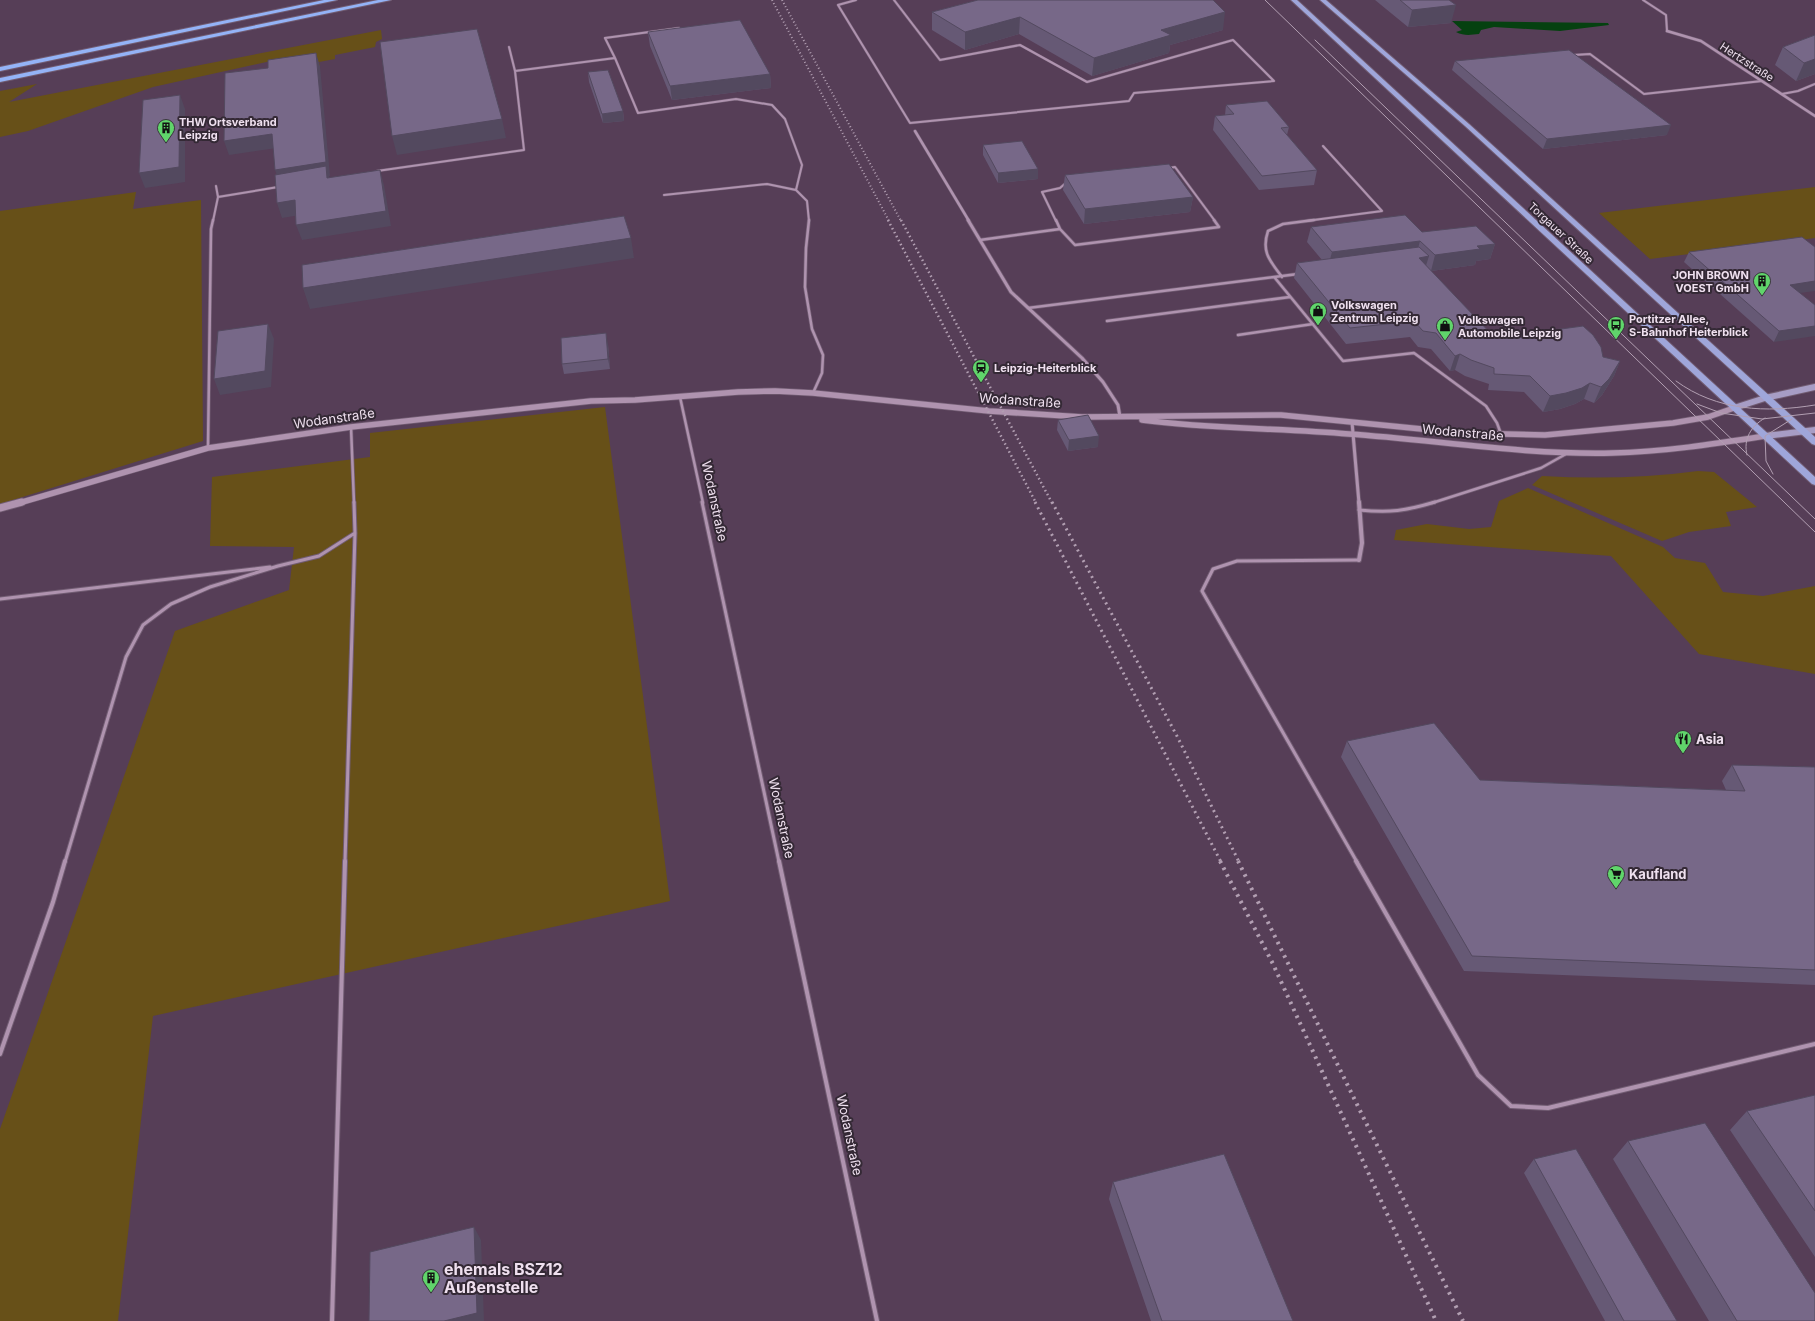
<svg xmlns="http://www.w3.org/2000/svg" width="1815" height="1321" font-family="Inter,sans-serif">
  <rect width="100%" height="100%" fill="#563e57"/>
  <!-- green -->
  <path fill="#675018" d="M381 30 382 39 376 42 375 47 335 55V59L319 62 320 66 272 73 271 61 153 87 28 131 0 137V91L37 84 9 102Z
    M1815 187V238L1650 259 1599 213Z
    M136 192 133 209 201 200 203 441 0 504V211Z
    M605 407 670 901 153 1016 118 1321H0V1129L175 631 289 590 294 547 210 546 212 477 370 457V433Z
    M1698 471 1714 472 1757 507 1726 512 1731 526 1689 532 1662 541 1532 485 1542 476C1594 479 1646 478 1698 471Z
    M1528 488 1663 547 1675 558 1705 563 1723 592 1763 596 1815 586V674L1699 654 1611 556 1394 540 1396 530 1427 524 1469 529 1491 527 1499 501Z"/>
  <!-- water -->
  <path fill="#054110" d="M1452 21 1608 23 1609 25 1560 31 1494 27 1481 30 1479 34C1470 35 1464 36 1456 32L1462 30Z"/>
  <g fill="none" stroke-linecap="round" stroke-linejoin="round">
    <defs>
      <path id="service-far3" d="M856 0 838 5 910 123 1129 101 1134 93 1274 81 1233 40 1087 82 1020 45 940 60 894 0
        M1643 0 1666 15 1667 31
        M509 47 515 71
        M1574 55 1590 54 1644 94 1762 81
        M615 58 605 38 679 28
        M1782 94 1798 91 1815 84
        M1169 168 1175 167 1215 221
        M377 171 524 150 515 71 615 58 638 113 736 99 772 105 785 119 802 165 796 190
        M216 186 218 197
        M664 195 767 184 796 190 807 201 809 221
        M213 221 218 197 278 187
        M1056 221 1042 192 1060 188 1067 182
        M1306 221 1382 211 1323 146"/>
      <path id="service-far2" d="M809 220 806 248 805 287 812 329 823 355 822 373 813 393
        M1056 220 1060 229
        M980 240 1060 229 1075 245 1219 227 1214 220
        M1282 277C1270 261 1261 252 1268 231L1283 224 1314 220
        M1275 278 1343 361 1414 353 1486 406 1497 423 1501 434
        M1028 308 1298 274
        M1107 321 1290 297
        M1238 335 1313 324
        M680 397 703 503
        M351 427 354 503
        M208 448 211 229 213 220
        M1432 503 1541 468 1566 454"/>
      <path id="service-far1" d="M702 502 779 862
        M1359 510C1390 513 1405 511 1435 502
        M0 599 270 567
        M65 862 126 657 143 625 171 604 210 587 278 566 319 556 355 533
        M345 862 355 533 354 502
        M1357 862 1202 591 1213 569 1237 561 1359 560"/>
      <path id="service" d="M779 861 877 1321
        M1356 861 1478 1075 1511 1106 1548 1108 1815 1044
        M0 1054 53 902 65 861
        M332 1321 345 861"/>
      <path id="minor-far2" d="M1667 31 1701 41 1815 116
        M915 131 969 221"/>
      <path id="minor-far1" d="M968 220 1011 292 1082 358 1103 382 1118 405 1120 417
        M1352 422 1359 503"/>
      <path id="minor" d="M1359 502 1362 543 1359 560"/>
      <path id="tertiary-far1" d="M1142 420C1210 429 1280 428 1349 434 1436 440 1524 455 1612 453 1663 452 1714 444 1765 436
        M19 503 208 448 351 427 591 401 635 400 738 392 775 391 813 393 989 411 1082 417 1281 415 1462 433 1545 435 1673 423 1708 417 1734 408"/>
      <path id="tertiary" d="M0 508 22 502"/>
      <path id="secondary" d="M1734 408 1765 398 1815 387
        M1765 436 1815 430"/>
      <path id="primary" d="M1291 0H1297L1815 477V485L1812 484Z
        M1320 0H1326L1469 124 1815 437V445L1812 444 1465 126Z"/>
      <path id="motorway" d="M324 0H337L0 71V67Z
        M378 0H391L0 82V78Z"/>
    </defs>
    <!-- service-far3 casing -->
    <use href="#service-far3" stroke="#715c72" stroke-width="3"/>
    <!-- service-far2 casing -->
    <use href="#service-far2" stroke="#715c72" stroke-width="4"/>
    <!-- service-far1 casing -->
    <use href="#service-far1" stroke="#715c72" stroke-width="5"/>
    <!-- service casing -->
    <use href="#service" stroke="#715c72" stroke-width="6"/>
    <!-- minor-far2 casing -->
    <use href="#minor-far2" stroke="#715c72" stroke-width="3.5"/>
    <!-- minor-far1 casing -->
    <use href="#minor-far1" stroke="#715c72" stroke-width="4.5"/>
    <!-- minor casing -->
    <use href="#minor" stroke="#715c72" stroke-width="6"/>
    <!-- tertiary-far1 casing -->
    <use href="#tertiary-far1" stroke="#715c72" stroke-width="7"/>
    <!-- tertiary casing -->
    <use href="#tertiary" stroke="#715c72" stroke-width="9"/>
    <!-- secondary casing -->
    <use href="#secondary" stroke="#715c72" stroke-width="8"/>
    <!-- primary casing -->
    <use href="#primary" stroke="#715c72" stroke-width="2"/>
    <!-- motorway casing -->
    <use href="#motorway" stroke="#715c72" stroke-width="2"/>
    <!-- service-far3 -->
    <use href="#service-far3" stroke="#af93af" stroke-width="2"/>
    <!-- service-far2 -->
    <use href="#service-far2" stroke="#af93af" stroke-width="2.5"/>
    <!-- service-far1 -->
    <use href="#service-far1" stroke="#af93af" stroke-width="3"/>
    <!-- service -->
    <use href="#service" stroke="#af93af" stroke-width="4"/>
    <!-- minor-far2 -->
    <use href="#minor-far2" stroke="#af93af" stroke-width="2.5"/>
    <!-- minor-far1 -->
    <use href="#minor-far1" stroke="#af93af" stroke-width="3"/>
    <!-- minor -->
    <use href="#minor" stroke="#af93af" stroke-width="4"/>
    <!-- tertiary-far1 -->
    <use href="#tertiary-far1" stroke="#af93af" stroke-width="5.5"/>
    <!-- tertiary -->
    <use href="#tertiary" stroke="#af93af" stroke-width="7"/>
    <!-- secondary -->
    <use href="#secondary" stroke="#a79dc5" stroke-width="6"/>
    <!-- primary -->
    <use href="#primary" fill="#9fa6da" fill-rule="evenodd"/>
    <!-- motorway -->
    <use href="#motorway" fill="#94b3f7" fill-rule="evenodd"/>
    <!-- tram -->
    <path stroke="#b29fb2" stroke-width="1" d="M1265 0 1815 532
      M1315 40 1815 519
      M1676 381C1717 411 1766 413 1815 405
      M1697 404 1721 413 1762 419 1815 413
      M1747 455C1743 439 1751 426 1765 418
      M1773 474 1766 461 1765 436 1792 419"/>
    <!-- rail-far3 -->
    <path stroke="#b29fb2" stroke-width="2" stroke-dasharray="1 2.5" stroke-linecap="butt" d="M772 0 889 221
      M782 0 901 221"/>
    <!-- rail-far2 -->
    <path stroke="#b29fb2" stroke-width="2.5" stroke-dasharray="1.5 3" stroke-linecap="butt" d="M888 220 1036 503
      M901 220 1052 503"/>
    <!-- rail-far1 -->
    <path stroke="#b29fb2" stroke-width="3" stroke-dasharray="2 4" stroke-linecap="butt" d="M1035 502 1221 862
      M1052 502 1178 738 1239 862"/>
    <!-- rail -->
    <path stroke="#b29fb2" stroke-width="4" stroke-dasharray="2.5 5" stroke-linecap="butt" d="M1220 861 1273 964 1436 1321
      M1238 861 1463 1321"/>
  </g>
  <!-- wall -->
  <path fill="#665975" d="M978 0 1223 30 1170 45 1169 53 1092 76 1019 34 965 50 932 30V12Z
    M1375 0H1449L1451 23 1408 27Z
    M648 32 770 74 771 88 672 100 650 46Z
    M1815 35V74L1796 81 1775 65 1783 47Z
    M1455 61 1667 135 1543 149 1452 70Z
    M588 72 623 111 624 121 603 123 589 82Z
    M1226 105 1289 127 1287 135 1317 170 1314 185 1259 190 1213 130 1215 116 1225 115Z
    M983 145 1038 179 998 183 983 155Z
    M1065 175 1193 197 1190 212 1084 224 1063 190Z
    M1311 227 1422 232 1495 244 1490 259 1476 261 1475 265 1431 271 1495 338 1603 357 1620 361 1614 376 1602 395 1594 403 1584 399 1575 404 1560 409 1543 412 1524 392 1488 390 1489 384 1465 376 1455 370 1450 371 1431 349 1418 347 1410 337 1346 344 1294 278 1297 263 1322 260 1307 242Z
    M1689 252 1801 293 1774 342 1684 262Z
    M608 344 610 369 564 374 562 364Z
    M1058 420 1098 447 1068 451 1057 430Z
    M1347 741 1480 780 1726 790 1722 781 1732 765 1815 767V985L1464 971 1341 757Z
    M1815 1095V1257L1730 1130 1747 1111Z
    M1628 1141 1815 1321H1709L1613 1159Z
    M1534 1159 1677 1321H1605L1524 1173Z
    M1113 1182 1293 1321H1151L1109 1199Z"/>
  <!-- shaded-wall -->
  <path fill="#53495f" d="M1456 5 1451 23 1408 27 1412 10Z
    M1225 12 1223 30 1170 45 1169 53 1092 76 1094 58 1161 30Z
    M1020 17 1019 34 965 50V32Z
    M316 53 320 66 330 176H329L331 181 280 184 275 170Z
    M1815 59V74L1796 81 1804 63Z
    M770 74 771 88 672 100 670 86Z
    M180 95 185 109V182L145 188 139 173Z
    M623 111 624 121 603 123 602 114Z
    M502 119 506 138 397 155 392 136Z
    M1671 125 1667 135 1543 149 1547 139Z
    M272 134 277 148 229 155 224 141Z
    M1038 169V179L998 183V173Z
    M380 170 384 185 391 226 302 240 296 225Z
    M1193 197 1190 212 1084 224 1085 209Z
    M295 200 300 215 282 218 277 203Z
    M631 238 634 258 310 309 303 288Z
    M1420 241 1416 256 1328 267 1332 252Z
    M1495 244 1490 259 1476 261 1475 265 1431 271 1435 255 1477 246Z
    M1429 256 1424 272 1419 258Z
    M1815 281V291L1785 295 1790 285Z
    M268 324 274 339 271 387 220 395 214 379Z
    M1815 326V336L1774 342 1779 331Z
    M606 333 608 344 610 369 608 359Z
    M1460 354 1455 370 1450 371 1455 356Z
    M1620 361 1614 376 1602 395 1594 403 1601 387Z
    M1590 383 1584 399 1575 404 1560 409 1543 412 1550 396Z
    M1099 436 1098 447 1068 451 1069 440Z
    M474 1227 481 1240 484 1321H444Z"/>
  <!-- building -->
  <path fill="#776888" stroke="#53495f" d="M978 0H1213L1225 12 1161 30 1171 35 1094 58 1020 17 965 32 932 12Z
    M1400 0H1449L1456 5 1412 10Z
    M740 20 770 74 670 86 648 32Z
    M477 29 502 119 392 136 380 42Z
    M1815 35V59L1804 63 1783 47Z
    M1569 50 1671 125 1547 139 1455 61Z
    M316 53 326 162 275 170 272 134 224 141 225 73 268 68V60Z
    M608 70 623 111 602 114 588 72Z
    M180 95 179 167 139 173 143 100Z
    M1267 101 1289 127 1281 128 1317 170 1262 176 1215 116 1234 114 1226 105Z
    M1022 141 1038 169 998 173 983 145Z
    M1169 164 1193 197 1085 209 1065 175Z
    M326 166 327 178 380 170 386 211 296 225 295 200 277 203 275 175Z
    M1405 215 1422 232 1476 226 1495 244 1477 246 1480 249 1435 255 1420 241 1332 252 1311 227Z
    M624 216 631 238 303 288 302 265Z
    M1802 237 1815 247V281L1790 285 1815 305V326L1779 331 1689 252Z
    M1419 247 1429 256 1419 258 1495 338 1583 326 1593 335 1601 347 1603 357 1620 361 1609 379 1601 387 1590 383 1582 388 1566 393 1550 396 1530 376 1494 374V368L1471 360 1460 354 1455 356 1436 333 1423 331 1414 321 1350 328 1297 263Z
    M268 324 265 371 214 379 218 331Z
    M606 333 608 359 562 364 561 338Z
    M1088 415 1099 436 1069 440 1058 420Z
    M1434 723 1480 780 1745 791 1732 765 1815 767V970L1472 956 1347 741Z
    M1815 1095V1211L1747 1111Z
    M1705 1123 1815 1293V1321H1737L1628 1141Z
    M1576 1149 1677 1321H1624L1534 1159Z
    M1224 1154 1293 1321H1162L1113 1182Z
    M474 1227 477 1313 444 1321H369L370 1252Z"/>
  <!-- icons -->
  <defs>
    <symbol id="building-pin" viewBox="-11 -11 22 30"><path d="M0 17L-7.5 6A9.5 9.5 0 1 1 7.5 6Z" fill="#60d56b" stroke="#342935"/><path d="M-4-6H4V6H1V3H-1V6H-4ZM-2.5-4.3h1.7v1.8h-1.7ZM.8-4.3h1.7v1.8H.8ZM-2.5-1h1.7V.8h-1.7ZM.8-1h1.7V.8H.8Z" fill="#111"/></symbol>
    <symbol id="shop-pin" viewBox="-11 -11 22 30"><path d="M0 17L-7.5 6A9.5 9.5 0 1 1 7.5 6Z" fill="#60d56b" stroke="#342935"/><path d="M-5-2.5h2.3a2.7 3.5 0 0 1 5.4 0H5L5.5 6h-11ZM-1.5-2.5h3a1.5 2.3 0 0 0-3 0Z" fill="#111"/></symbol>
    <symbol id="bus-pin" viewBox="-11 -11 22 30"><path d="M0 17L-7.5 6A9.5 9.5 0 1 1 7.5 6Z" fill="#60d56b" stroke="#342935"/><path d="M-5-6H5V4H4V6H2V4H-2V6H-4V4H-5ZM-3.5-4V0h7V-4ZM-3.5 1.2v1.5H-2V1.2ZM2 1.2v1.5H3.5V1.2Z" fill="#111"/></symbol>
    <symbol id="station-pin" viewBox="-11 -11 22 30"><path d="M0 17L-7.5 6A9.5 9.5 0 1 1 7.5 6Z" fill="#60d56b" stroke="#342935"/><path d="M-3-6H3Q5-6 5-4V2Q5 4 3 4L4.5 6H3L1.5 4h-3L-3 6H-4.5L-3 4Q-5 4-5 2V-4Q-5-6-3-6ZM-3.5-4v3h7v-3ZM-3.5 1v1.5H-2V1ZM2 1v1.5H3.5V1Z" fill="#111"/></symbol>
    <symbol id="restaurant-pin" viewBox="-11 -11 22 30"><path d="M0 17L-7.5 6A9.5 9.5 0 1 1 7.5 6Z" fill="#60d56b" stroke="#342935"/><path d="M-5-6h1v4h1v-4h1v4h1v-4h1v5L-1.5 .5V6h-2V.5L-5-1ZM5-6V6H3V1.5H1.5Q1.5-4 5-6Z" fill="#111"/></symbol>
    <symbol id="supermarket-pin" viewBox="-11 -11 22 30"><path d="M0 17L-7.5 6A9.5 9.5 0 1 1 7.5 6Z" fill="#60d56b" stroke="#342935"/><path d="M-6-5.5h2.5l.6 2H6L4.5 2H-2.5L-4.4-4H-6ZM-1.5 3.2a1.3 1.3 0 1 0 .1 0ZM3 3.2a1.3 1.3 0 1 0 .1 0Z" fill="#111"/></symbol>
  </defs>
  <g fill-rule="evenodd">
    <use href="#building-pin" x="156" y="118" width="20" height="27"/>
    <use href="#building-pin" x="1752" y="271" width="20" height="27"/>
    <use href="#shop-pin" x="1308" y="301" width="20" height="27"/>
    <use href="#bus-pin" x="1606" y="315" width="20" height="27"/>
    <use href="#shop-pin" x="1435" y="316" width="20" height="27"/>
    <use href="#station-pin" x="971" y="358" width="20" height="27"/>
    <use href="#restaurant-pin" x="1673" y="729" width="20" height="27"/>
    <use href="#supermarket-pin" x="1606" y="864" width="20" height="27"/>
    <use href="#building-pin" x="421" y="1268" width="20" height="27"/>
  </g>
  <g text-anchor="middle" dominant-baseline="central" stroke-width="4" stroke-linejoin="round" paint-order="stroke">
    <!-- far-street labels -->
    <g font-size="11" fill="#efe0ef" stroke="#342935">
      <text transform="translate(1747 62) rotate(33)">Hertzstraße</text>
      <text transform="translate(1561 233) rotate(43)">Torgauer Straße</text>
    </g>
    <!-- far-poi labels -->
    <g font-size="11" font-weight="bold" fill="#efe0ef" stroke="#342935" text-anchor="start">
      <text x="179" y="122">THW Ortsverband<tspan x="179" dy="13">Leipzig</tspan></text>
      <text x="1749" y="275" text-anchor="end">JOHN BROWN<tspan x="1749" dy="13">VOEST GmbH</tspan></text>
      <text x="1331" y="305">Volkswagen<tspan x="1331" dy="13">Zentrum Leipzig</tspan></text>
      <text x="1629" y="319">Portitzer Allee,<tspan x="1629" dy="13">S-Bahnhof Heiterblick</tspan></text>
      <text x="1458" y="320">Volkswagen<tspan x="1458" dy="13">Automobile Leipzig</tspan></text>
      <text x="994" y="368">Leipzig-Heiterblick</text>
    </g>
    <!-- street labels -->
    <g font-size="13" fill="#efe0ef" stroke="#342935">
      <text transform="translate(1020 400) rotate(4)">Wodanstraße</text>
      <text transform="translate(334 418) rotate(-8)">Wodanstraße</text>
      <text transform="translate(1463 432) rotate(5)">Wodanstraße</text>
      <text transform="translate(715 501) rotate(78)">Wodanstraße</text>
      <text transform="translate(782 818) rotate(78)">Wodanstraße</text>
      <text transform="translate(850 1135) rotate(78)">Wodanstraße</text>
    </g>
    <!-- poi labels -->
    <g font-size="13" font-weight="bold" fill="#efe0ef" stroke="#342935" text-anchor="start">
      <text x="1696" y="739">Asia</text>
      <text x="1629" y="874">Kaufland</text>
    </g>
    <!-- near-poi labels -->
    <g font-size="16" font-weight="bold" fill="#efe0ef" stroke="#342935" text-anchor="start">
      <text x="444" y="1269">ehemals BSZ12<tspan x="444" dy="18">Außenstelle</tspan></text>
    </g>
  </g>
</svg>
